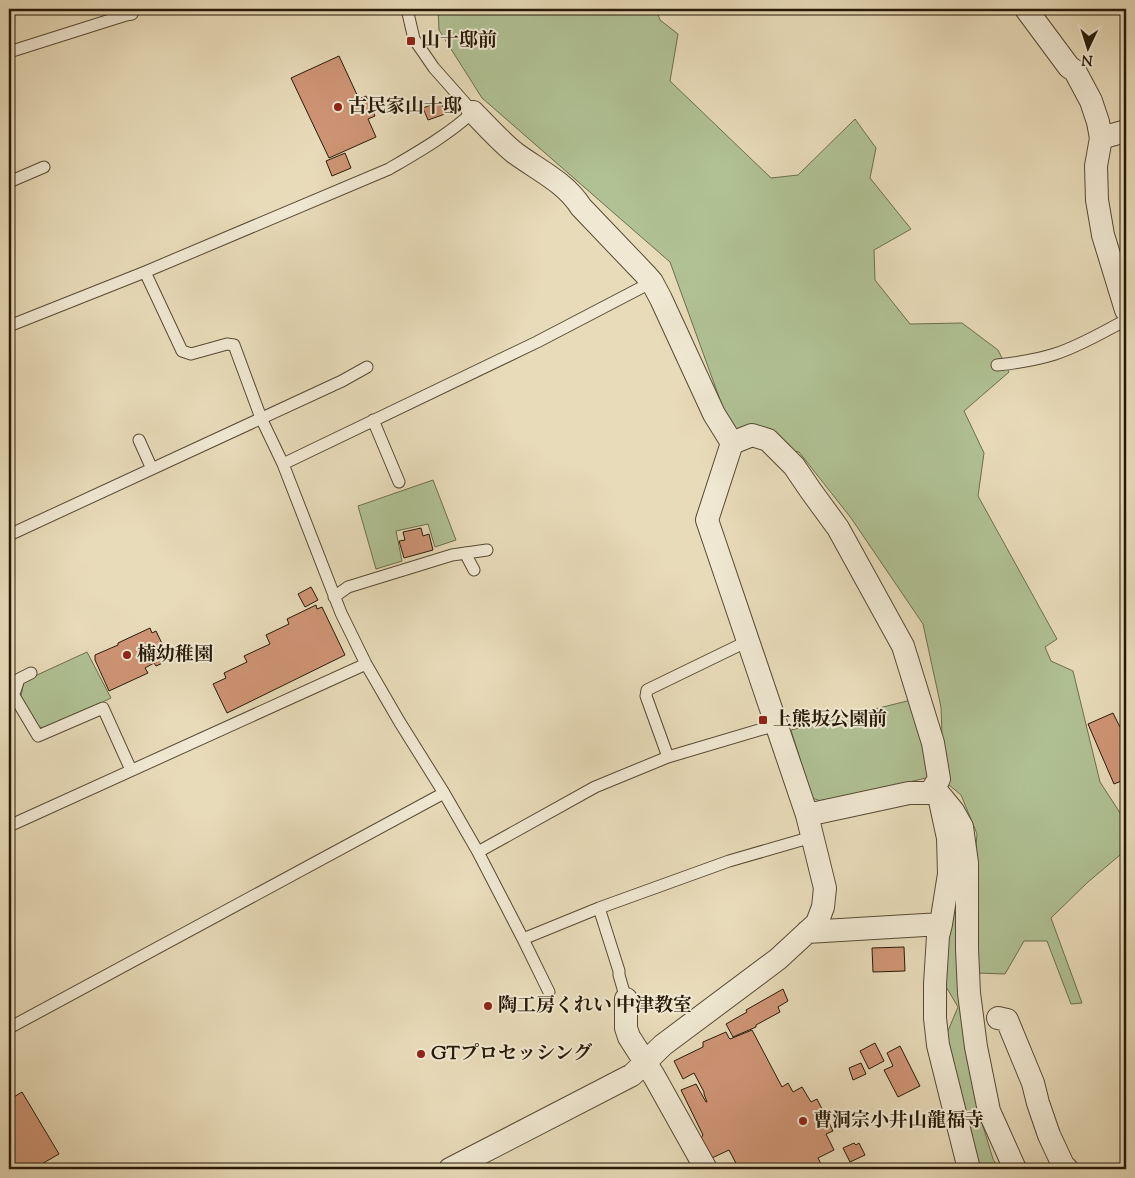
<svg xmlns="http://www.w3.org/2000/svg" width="1135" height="1178" font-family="'Sorts Mill Goudy','Noto Serif JP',serif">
  <rect width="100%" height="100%" fill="#e8dbb9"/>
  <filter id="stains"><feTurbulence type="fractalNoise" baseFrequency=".004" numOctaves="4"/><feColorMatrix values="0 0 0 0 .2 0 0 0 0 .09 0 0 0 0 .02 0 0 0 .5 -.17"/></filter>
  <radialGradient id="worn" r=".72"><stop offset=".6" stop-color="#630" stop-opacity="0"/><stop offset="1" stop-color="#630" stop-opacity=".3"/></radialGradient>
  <!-- green -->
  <path fill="#b0c194" stroke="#6c6e4e" d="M438 9H656L660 20 678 34 670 81 771 178 798 175 855 119 876 148 870 178 911 229 874 250 875 280 910 324 962 323 998 350 1009 372 964 411 984 453 978 496 1057 639 1045 647 1051 661 1073 671 1100 782 1126 822V850L1088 882 1051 918 1082 1003 1071 1004 1047 941H1024L1005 974 977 973 979 1113 993 1159 999 1169H974L945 1038 958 1007 942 980 948 918 972 895 977 834 961 795 936 774 943 764 941 707 923 624 851 518 799 452 735 441 670 262 482 98 439 30Z
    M433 480 456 540 435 547 428 524 396 531 402 561 376 569 358 506Z
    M87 652 111 698 50 728 38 727 21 696 24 681Z
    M915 699 935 772 926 778 824 802 812 798 791 730Z"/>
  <!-- building -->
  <path fill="#cf9576" stroke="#271a07" d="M339 56 359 99 366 96 375 116 368 119 376 137 329 158 291 78Z
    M441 101 445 114 428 120 423 108Z
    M345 153 351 168 332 176 326 161Z
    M421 528 423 536 429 534 433 550 404 558 399 541 405 540 403 532Z
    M311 587 318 600 305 607 298 594Z
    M316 605 317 609 322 607 345 655 227 713 213 684 226 678 224 673 247 662 244 656 270 644 266 635 289 624 287 619Z
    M150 628 152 633 156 631 168 656 163 658 165 662 156 666 154 663 145 668 148 673 109 691 95 660V655L118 645V643Z
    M1113 713 1120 727 1122 728 1126 738V779L1114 784 1088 724Z
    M904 947 905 971 873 972 872 948Z
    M783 989 788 1001 778 1007 780 1012 756 1025V1027L733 1037 726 1024 747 1012 746 1010Z
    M752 1030 782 1087 788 1083 793 1092 802 1087 811 1102 817 1099 833 1131 826 1134 834 1150 818 1158 823 1168 821 1169H757L756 1168 754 1169H739L729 1150 712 1158 701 1138 703 1135 681 1090 696 1084 706 1102H707L704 1094V1092L694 1073 683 1079 674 1061 703 1047V1042L726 1032 729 1038 730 1039Z
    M875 1043 884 1061 869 1069 860 1051Z
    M900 1046 920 1086 898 1097 884 1070 893 1066 887 1053Z
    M861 1063 866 1074 853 1080 849 1068Z
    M22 1092 59 1154 33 1169H9V1100Z
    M854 1143 856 1145 859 1143 865 1155 850 1162 843 1148Z"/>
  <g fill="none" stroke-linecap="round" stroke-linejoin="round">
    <defs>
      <path id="service" d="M9 52 126 15 132 14
        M9 182 44 167
        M145 272 182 351 191 354 227 344 234 345 261 418 283 464 341 613 366 664 399 721 444 793 478 852 523 939 549 992
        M9 326 145 272 389 169C418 152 448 135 473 112L434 68 414 39 407 9
        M997 365C1017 363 1036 360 1055 354 1080 346 1103 332 1126 320
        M373 420 399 482
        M139 440 152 469
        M283 464 537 342 652 282
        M9 535 342 381 367 367
        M465 553 474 570
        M334 597 348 587 452 555 487 550
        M13 694 15 691 19 679 31 673
        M9 696 13 694 38 736 103 708 131 770
        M668 757 646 696 647 690 748 641
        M9 826 366 664
        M478 852 595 787 668 757 776 725
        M599 908 619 971V975L626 999
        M523 939 599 908 729 861 812 837
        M9 1028 444 793"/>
      <path id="minor" d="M1026 9 1069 67 1075 71 1091 101 1098 122 1101 138 1096 166 1097 200 1103 235 1126 310
        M1101 138 1126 131
        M732 443 752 435 768 440 794 466 811 491 838 528 903 646 933 743 939 779 930 793
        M940 801 948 838 949 874 941 924 938 936 935 984V1018L938 1045 969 1169
        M807 815 909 793H930L939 794 953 811 962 827 967 863V949L969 993 976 1047 989 1111 1015 1169
        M807 932 941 924
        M626 999V1028L629 1037 654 1076 706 1169
        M998 1018 1007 1020 1033 1083 1038 1103 1049 1135 1063 1165 1067 1169
        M450 1169 632 1075 663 1045 778 959 817 923 823 907 825 888 807 815 707 520 732 443 714 414 661 299 652 282 645 274 581 207C565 182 538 170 515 153 501 142 485 124 473 112"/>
    </defs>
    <!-- service casing -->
    <use href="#service" stroke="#574a34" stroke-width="13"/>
    <!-- minor casing -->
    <use href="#minor" stroke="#574a34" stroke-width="24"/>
    <!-- service -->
    <use href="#service" stroke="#f0e8d2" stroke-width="11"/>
    <!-- minor -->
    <use href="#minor" stroke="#f0e8d2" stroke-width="22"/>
  </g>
  <!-- markers -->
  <g fill="#8f2418" stroke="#f0e8d2" stroke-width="2">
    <rect x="406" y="36" width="10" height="10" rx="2.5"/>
    <circle cx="338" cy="107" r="5"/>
    <circle cx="127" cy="655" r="5"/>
    <rect x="758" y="715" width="10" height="10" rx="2.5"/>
    <circle cx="488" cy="1006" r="5"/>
    <circle cx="421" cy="1054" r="5"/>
    <circle cx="803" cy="1121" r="5"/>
  </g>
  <g text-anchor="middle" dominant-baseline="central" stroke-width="4" stroke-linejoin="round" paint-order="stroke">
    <!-- poi labels -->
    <g font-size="19" font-weight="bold" fill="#271a07" stroke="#f0e8d2" text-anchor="start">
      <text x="421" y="41">山十邸前</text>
      <text x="348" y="107">古民家山十邸</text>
      <text x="137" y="655">楠幼稚園</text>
      <text x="773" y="720">上熊坂公園前</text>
      <text x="498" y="1006">陶工房くれい 中津教室</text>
      <text x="431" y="1054">GTプロセッシング</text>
      <text x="813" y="1121">曹洞宗小井山龍福寺</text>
    </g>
  </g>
  <!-- margin -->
  <rect width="1135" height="1178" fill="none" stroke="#e8dbb9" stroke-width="30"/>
  <rect x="10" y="10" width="1115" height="1158" fill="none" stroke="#271a07" stroke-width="2.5"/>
  <rect x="15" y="15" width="1105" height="1148" fill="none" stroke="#271a07"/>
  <!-- north arrow -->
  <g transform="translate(1088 48) rotate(184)" stroke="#f0e8d2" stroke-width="4" paint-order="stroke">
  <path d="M0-4L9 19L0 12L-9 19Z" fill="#271a07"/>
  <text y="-8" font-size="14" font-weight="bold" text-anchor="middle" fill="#271a07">N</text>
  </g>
  <rect width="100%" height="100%" filter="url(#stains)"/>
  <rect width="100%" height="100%" fill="url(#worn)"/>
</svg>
